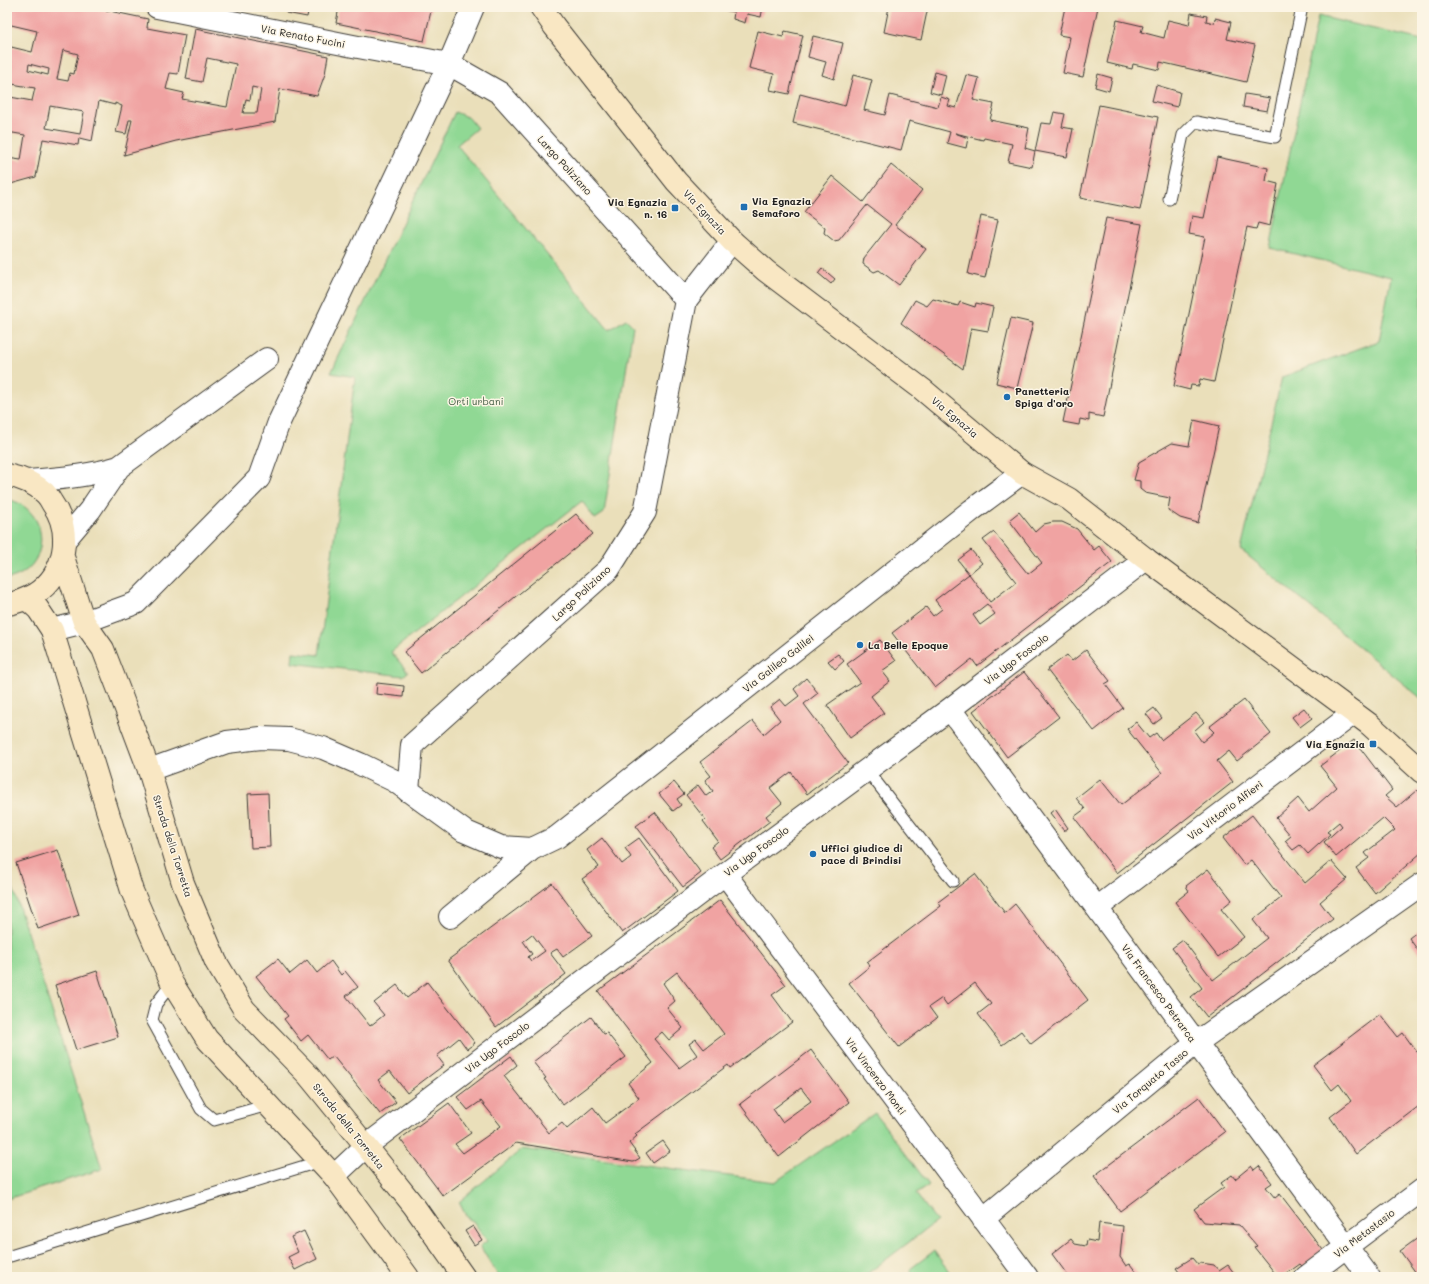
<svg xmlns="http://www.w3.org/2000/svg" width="1429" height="1284" font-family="Mali,sans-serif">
  <rect width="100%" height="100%" fill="#fcf5e5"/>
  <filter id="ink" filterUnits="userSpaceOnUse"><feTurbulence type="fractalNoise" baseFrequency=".025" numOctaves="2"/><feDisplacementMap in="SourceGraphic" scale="8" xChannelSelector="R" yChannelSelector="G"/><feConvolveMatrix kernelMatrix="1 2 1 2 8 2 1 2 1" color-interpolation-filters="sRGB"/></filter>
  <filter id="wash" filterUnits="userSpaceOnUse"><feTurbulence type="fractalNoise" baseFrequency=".012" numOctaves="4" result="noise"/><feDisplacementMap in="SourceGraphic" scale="16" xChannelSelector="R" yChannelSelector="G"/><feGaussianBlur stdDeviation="0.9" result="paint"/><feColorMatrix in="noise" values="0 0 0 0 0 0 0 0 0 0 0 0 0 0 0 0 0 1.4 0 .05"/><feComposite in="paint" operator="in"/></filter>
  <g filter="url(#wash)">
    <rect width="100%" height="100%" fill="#eadfba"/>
    <!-- green -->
    <path fill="#90d894" stroke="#567a58" d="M1318 16 1422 40V699L1241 550 1282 377 1379 341 1391 277 1270 248Z
      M455 112 469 118 477 128 457 145 609 330 626 319 633 326 604 513 595 519 582 501 391 652 408 672 403 676 292 663 293 652 319 655 355 377 331 373Z
      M7 499C52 509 52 570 7 579Z
      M7 869 102 1169 7 1199Z
      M875 1113 929 1185 916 1194 937 1221 863 1277H499L480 1246 487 1241 473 1221 467 1218 459 1202 522 1149 775 1182Z
      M934 1251 953 1277H915L910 1269Z"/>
    <g id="blocks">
      <!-- building -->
      <path fill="#f0a3a2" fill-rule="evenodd" d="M7 7H90L148 19 147 28 185 35 178 74 170 73 166 89 184 93 182 99 227 107 236 64 207 58 202 82 186 79 195 29 328 56 325 74 317 96 280 89 275 122 176 141 124 155 132 120H129L126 134 116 132 122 106 115 103V105L99 101 92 141 79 138 78 145 43 139 36 177 7 185V158L21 160 25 135 7 132V115L10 97 32 101 35 88 12 84 10 98 7 97V46L32 52 37 31 7 24ZM63 50 78 54 74 74 70 73 68 81 57 79ZM29 64 49 69 48 75 28 70ZM252 87 261 89 257 113H243L246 99 250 100ZM50 106 84 112 80 134 46 128Z
        M287 7H309L307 17 286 13Z
        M339 7H432L424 41 336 23Z
        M718 7H763L761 17 747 14 745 23 733 19 734 12 718 9Z
        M889 7H928L921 40 884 32Z
        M1065 7H1098L1083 77 1063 73 1070 37 1059 35Z
        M1191 13 1207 16 1206 21 1214 23 1215 18 1231 22 1227 39 1255 45 1246 82 1160 62 1159 70 1133 64 1132 69 1107 63 1117 20 1143 26 1141 32 1164 38 1168 20 1189 25Z
        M758 31 783 37 785 31 803 35 789 94 770 90 774 74 749 68Z
        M813 36 843 43 834 79 822 75 826 62 808 57Z
        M935 72 946 75 941 95 930 92Z
        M1098 74 1112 78 1109 91 1095 87Z
        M853 75 872 80 864 110 885 115 890 95 938 107 941 97 950 100 948 106 956 108 966 75 979 78 973 100 994 104 990 120 1029 128 1025 148 1035 151 1041 123 1051 124 1054 112 1065 114 1062 127 1073 129 1067 157 1035 151 1032 167 1008 162 1012 144 984 138 983 140 955 133 968 138 966 148 947 143 950 132 909 121 901 150 793 123 800 94 845 106Z
        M1156 85 1180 92 1177 107 1152 101Z
        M1245 94 1270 98 1267 111 1243 107Z
        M1099 105 1158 117 1140 210 1080 198Z
        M1217 157 1268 168 1266 181 1278 184 1270 226 1258 223 1256 229 1247 227 1214 382 1200 379 1199 386 1191 385 1190 390 1174 386 1205 237 1189 234 1192 216 1204 218Z
        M891 165 922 190 895 225 926 249 899 285 879 270 874 272 863 264 864 258 891 224 867 205 839 240 834 241 824 233 825 228 804 212 832 176 863 202Z
        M981 216 998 220 985 278 968 274Z
        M1106 218 1142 224 1103 417 1089 414V421L1080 419 1079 425 1063 422Z
        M822 268 835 279 831 284 818 273Z
        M933 299 958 306 960 302 975 307 976 303 993 307 988 331 971 328 963 369 901 323 915 300 927 306Z
        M1011 318 1033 323 1017 388 996 383Z
        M1194 420 1219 426 1198 523 1180 518 1168 510 1170 498 1145 493 1140 489V481L1134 480 1139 462 1172 443 1189 446Z
        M1019 512 1035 532 1044 524 1053 522H1062L1077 529 1094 550 1099 546 1112 562 977 666 972 659 935 688 892 633 926 607 933 616 942 609 935 600 969 574 990 602 1016 582 983 540 994 532 1028 574 1042 563 1009 520ZM987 604 995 614 980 625 973 615Z
        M576 514 593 534 421 673 404 652Z
        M971 550 982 563 969 574 958 560Z
        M880 640 896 661 882 671 890 681 871 696 884 713 850 738 827 705 860 682 847 664Z
        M1086 650 1110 681 1105 684 1123 708 1094 731 1047 670 1067 655 1072 661Z
        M838 654 844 661 835 669 828 661Z
        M1024 672 1059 717 1007 757 973 711Z
        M806 678 818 693 804 704 848 763 807 794 791 772 770 788 782 803 766 816 770 821 720 859 711 847 718 841 703 821 705 819 686 795 698 785 706 796 713 791 705 780 711 776 700 762 753 721 764 734 780 720 770 707 780 699 786 706 799 696 794 689Z
        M377 683 404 686 403 697 376 694Z
        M1244 700 1271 734 1237 761 1229 751 1217 761 1233 782 1117 873 1074 817 1085 809 1076 798 1100 779 1121 805 1162 773 1127 729 1136 722 1149 738 1156 733 1161 740 1196 713 1204 722 1194 731 1202 742 1214 732 1209 727Z
        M1154 708 1162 718 1154 724 1146 714Z
        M1304 708 1312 718 1300 727 1292 717Z
        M1354 740 1392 790 1385 796 1397 807 1417 790 1422 795V852L1375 893 1356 868 1369 858 1365 853 1395 830 1383 818 1336 857 1324 842 1342 826 1339 822 1327 832 1330 834 1308 854 1300 845 1293 850 1285 841 1291 836 1276 818 1298 798 1309 812 1337 787 1320 766Z
        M674 782 684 794 677 799 681 805 673 811 659 794Z
        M268 793 270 847 251 848 248 794Z
        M1055 809 1068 828 1064 831 1050 813Z
        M655 812 701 873 683 887 636 826Z
        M1252 815 1305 883 1331 861 1347 879 1320 902 1333 919 1207 1017 1191 997 1202 988 1172 948 1183 940 1213 980 1267 938 1253 920 1281 898 1251 860 1244 865 1223 838Z
        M602 838 622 864 631 857 625 848 639 838 678 891 622 933 582 879 599 867 587 850Z
        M58 850 79 915 38 929 16 863Z
        M1208 869 1232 900 1221 909 1244 937 1218 957 1175 902 1189 891 1186 886Z
        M975 874 1005 913 1015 904 1088 1000 1031 1044 1021 1031 1002 1045 978 1014 991 1004 975 983 947 1005 942 998 929 1007 937 1018 899 1047 849 983 870 966 867 962 941 906 938 902Z
        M552 883 592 936 563 957 557 949 550 953 566 974 496 1027 448 960ZM532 934 545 951 531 961 528 957 532 954 523 941Z
        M720 900 786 985 772 995 792 1022 730 1068 728 1065 635 1134 637 1136 629 1143 640 1158 633 1162 516 1143 443 1196 400 1139 449 1103 471 1133 455 1144 463 1153 501 1126 481 1101 468 1110 457 1097 511 1056 517 1065 504 1076 549 1133 562 1123 567 1129 593 1107 605 1123 639 1098 628 1083 653 1063 598 991ZM677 972 724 1034 704 1049 696 1039 689 1044 697 1055 679 1068 654 1039 662 1032 669 1040 683 1028 667 1008 675 1001 663 983Z
        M1422 928V956L1409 938Z
        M278 959 290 974 307 960 317 973 331 961 341 975 345 971 358 987 346 996 370 1026 384 1015 374 1003 397 985 407 998 427 982 475 1043 467 1049 459 1038 437 1056 444 1065 407 1093 390 1071 378 1080 396 1102 380 1114 333 1056 328 1060 308 1035 301 1041 284 1019 288 1016 256 976Z
        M97 971 118 1037 76 1050 55 985Z
        M1380 1014 1398 1037 1403 1033 1422 1059V1110L1419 1106 1356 1154 1330 1117 1351 1101 1339 1084 1332 1090 1313 1065Z
        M591 1017 604 1034 607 1033 626 1057 563 1105 544 1079 546 1078 533 1062Z
        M811 1050 849 1102 779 1157 740 1104ZM801 1088 811 1101 782 1122 773 1109Z
        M1199 1097 1225 1132 1120 1211 1094 1176Z
        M663 1141 670 1151 653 1163 646 1153Z
        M1251 1166 1254 1170 1259 1166 1272 1183 1266 1187 1275 1198 1280 1194 1323 1250 1303 1267 1300 1264 1282 1277H1278L1254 1247 1257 1246 1239 1225 1204 1222 1194 1209 1224 1187 1221 1183 1232 1175 1235 1179Z
        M1099 1223 1123 1226 1120 1257 1126 1266 1130 1264 1140 1277H1069L1052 1254 1071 1239 1075 1244 1086 1246 1087 1240 1097 1242Z
        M473 1226 482 1240 474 1245 465 1231Z
        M304 1231 317 1259 295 1270 288 1257 298 1252 291 1237Z
        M1422 1235V1277H1419L1400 1251Z
        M1192 1258 1198 1265 1201 1263 1214 1265 1219 1271 1228 1265 1237 1277H1173L1179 1272 1176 1268Z"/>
    </g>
  </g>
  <g filter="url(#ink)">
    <use href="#blocks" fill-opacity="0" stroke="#3b3934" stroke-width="1"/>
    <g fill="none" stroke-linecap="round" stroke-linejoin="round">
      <defs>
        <path id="lane" d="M1169 199 1183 135 1196 122 1275 137 1302 7
          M867 770 953 881
          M172 983 156 1004 152 1020 201 1109 214 1120 268 1105
          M7 1257 321 1161"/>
        <path id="street" d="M157 7 353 46 449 64 500 93 686 300
          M27 481C58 479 89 476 119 467
          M64 541 90 510 119 467 267 359
          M52 630 84 622 136 603 259 478 279 422 449 64 473 7
          M950 709 1369 1277
          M149 770 227 742 261 738 289 739 323 748 360 764 395 781 464 831 501 847 532 849
          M408 791 412 745 609 569 645 512 686 300 732 241
          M725 874 1027 1277
          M1097 908 1354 713
          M450 917 532 849 557 837 972 510 1022 473
          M334 1176 366 1146 725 874 950 709 1146 559
          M983 1219 1196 1043 1422 884
          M1306 1277 1422 1190"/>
        <path id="secondary" d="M541 7 554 26 676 181 732 241 766 271 922 389 1022 473 1069 499 1146 559 1369 724 1422 772
          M7 475C22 478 34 483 45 493 48 496 50 499 52 503 73 532 66 574 35 594 26 599 18 603 7 604
          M63 557 84 622 103 649 120 693 149 770 183 883 216 962 244 1009 308 1075 366 1146 414 1206 464 1277
          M27 599 38 609 52 630 132 891 172 983 207 1039 334 1176 408 1277"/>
      </defs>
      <!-- lane casing -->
      <use href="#lane" stroke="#3b3934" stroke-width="13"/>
      <!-- street casing -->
      <use href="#street" stroke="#3b3934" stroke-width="24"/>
      <!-- secondary casing -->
      <use href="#secondary" stroke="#3b3934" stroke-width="24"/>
      <!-- lane -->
      <use href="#lane" stroke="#fff" stroke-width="11"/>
      <!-- street -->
      <use href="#street" stroke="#fff" stroke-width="22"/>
      <!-- secondary -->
      <use href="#secondary" stroke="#f9e7c3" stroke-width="22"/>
    </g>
  </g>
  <!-- markers -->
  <g fill="#1f6fb2" stroke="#fcf5e5" stroke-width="1.5">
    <rect x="740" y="203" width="8" height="8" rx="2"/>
    <rect x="671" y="204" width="8" height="8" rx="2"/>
    <circle cx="1007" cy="397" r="4"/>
    <circle cx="860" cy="645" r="4"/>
    <rect x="1369" y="740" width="8" height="8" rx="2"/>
    <circle cx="813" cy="854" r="4"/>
  </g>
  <g text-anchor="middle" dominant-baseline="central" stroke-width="3" stroke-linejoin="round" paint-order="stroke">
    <!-- street labels -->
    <g font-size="10" fill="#1c1c1c" stroke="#fcf5e5">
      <text transform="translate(303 36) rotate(11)">Via Renato Fucini</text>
      <text transform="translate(565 165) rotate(48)">Largo Poliziano</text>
      <text transform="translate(705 212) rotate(47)">Via Egnazia</text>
      <text transform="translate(955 417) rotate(40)">Via Egnazia</text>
      <text transform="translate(581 593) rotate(-43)">Largo Poliziano</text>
      <text transform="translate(1016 659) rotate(-37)">Via Ugo Foscolo</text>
      <text transform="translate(778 663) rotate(-38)">Via Galileo Galilei</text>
      <text transform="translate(1225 810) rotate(-37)">Via Vittorio Alfieri</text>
      <text transform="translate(173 846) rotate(72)">Strada della Torretta</text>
      <text transform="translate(756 851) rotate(-36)">Via Ugo Foscolo</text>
      <text transform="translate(1159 993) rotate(54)">Via Francesco Petrarca</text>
      <text transform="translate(497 1047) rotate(-37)">Via Ugo Foscolo</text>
      <text transform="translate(876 1076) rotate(53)">Via Vincenzo Monti</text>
      <text transform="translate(1150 1081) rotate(-40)">Via Torquato Tasso</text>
      <text transform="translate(349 1126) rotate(51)">Strada della Torretta</text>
      <text transform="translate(1364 1233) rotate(-37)">Via Metastasio</text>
    </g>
    <!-- poi labels -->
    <g font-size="10" font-weight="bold" fill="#1c1c1c" stroke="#fcf5e5" text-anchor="start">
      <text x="752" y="201">Via Egnazia<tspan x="752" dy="12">Semaforo</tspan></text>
      <text x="667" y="202" text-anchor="end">Via Egnazia<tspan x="667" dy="12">n. 16</tspan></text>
      <text x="1015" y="391">Panetteria<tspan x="1015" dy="12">Spiga d'oro</tspan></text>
      <text x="868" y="645">La Belle Epoque</text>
      <text x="1365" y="744" text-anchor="end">Via Egnazia</text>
      <text x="821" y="848">Uffici giudice di<tspan x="821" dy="12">pace di Brindisi</tspan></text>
    </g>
    <!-- park labels -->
    <g font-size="10" fill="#455e46" stroke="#fcf5e5">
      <text x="476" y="401">Orti urbani</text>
    </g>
  </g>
  <!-- margin -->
  <rect width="1429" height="1284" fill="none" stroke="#fcf5e5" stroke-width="24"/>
</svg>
